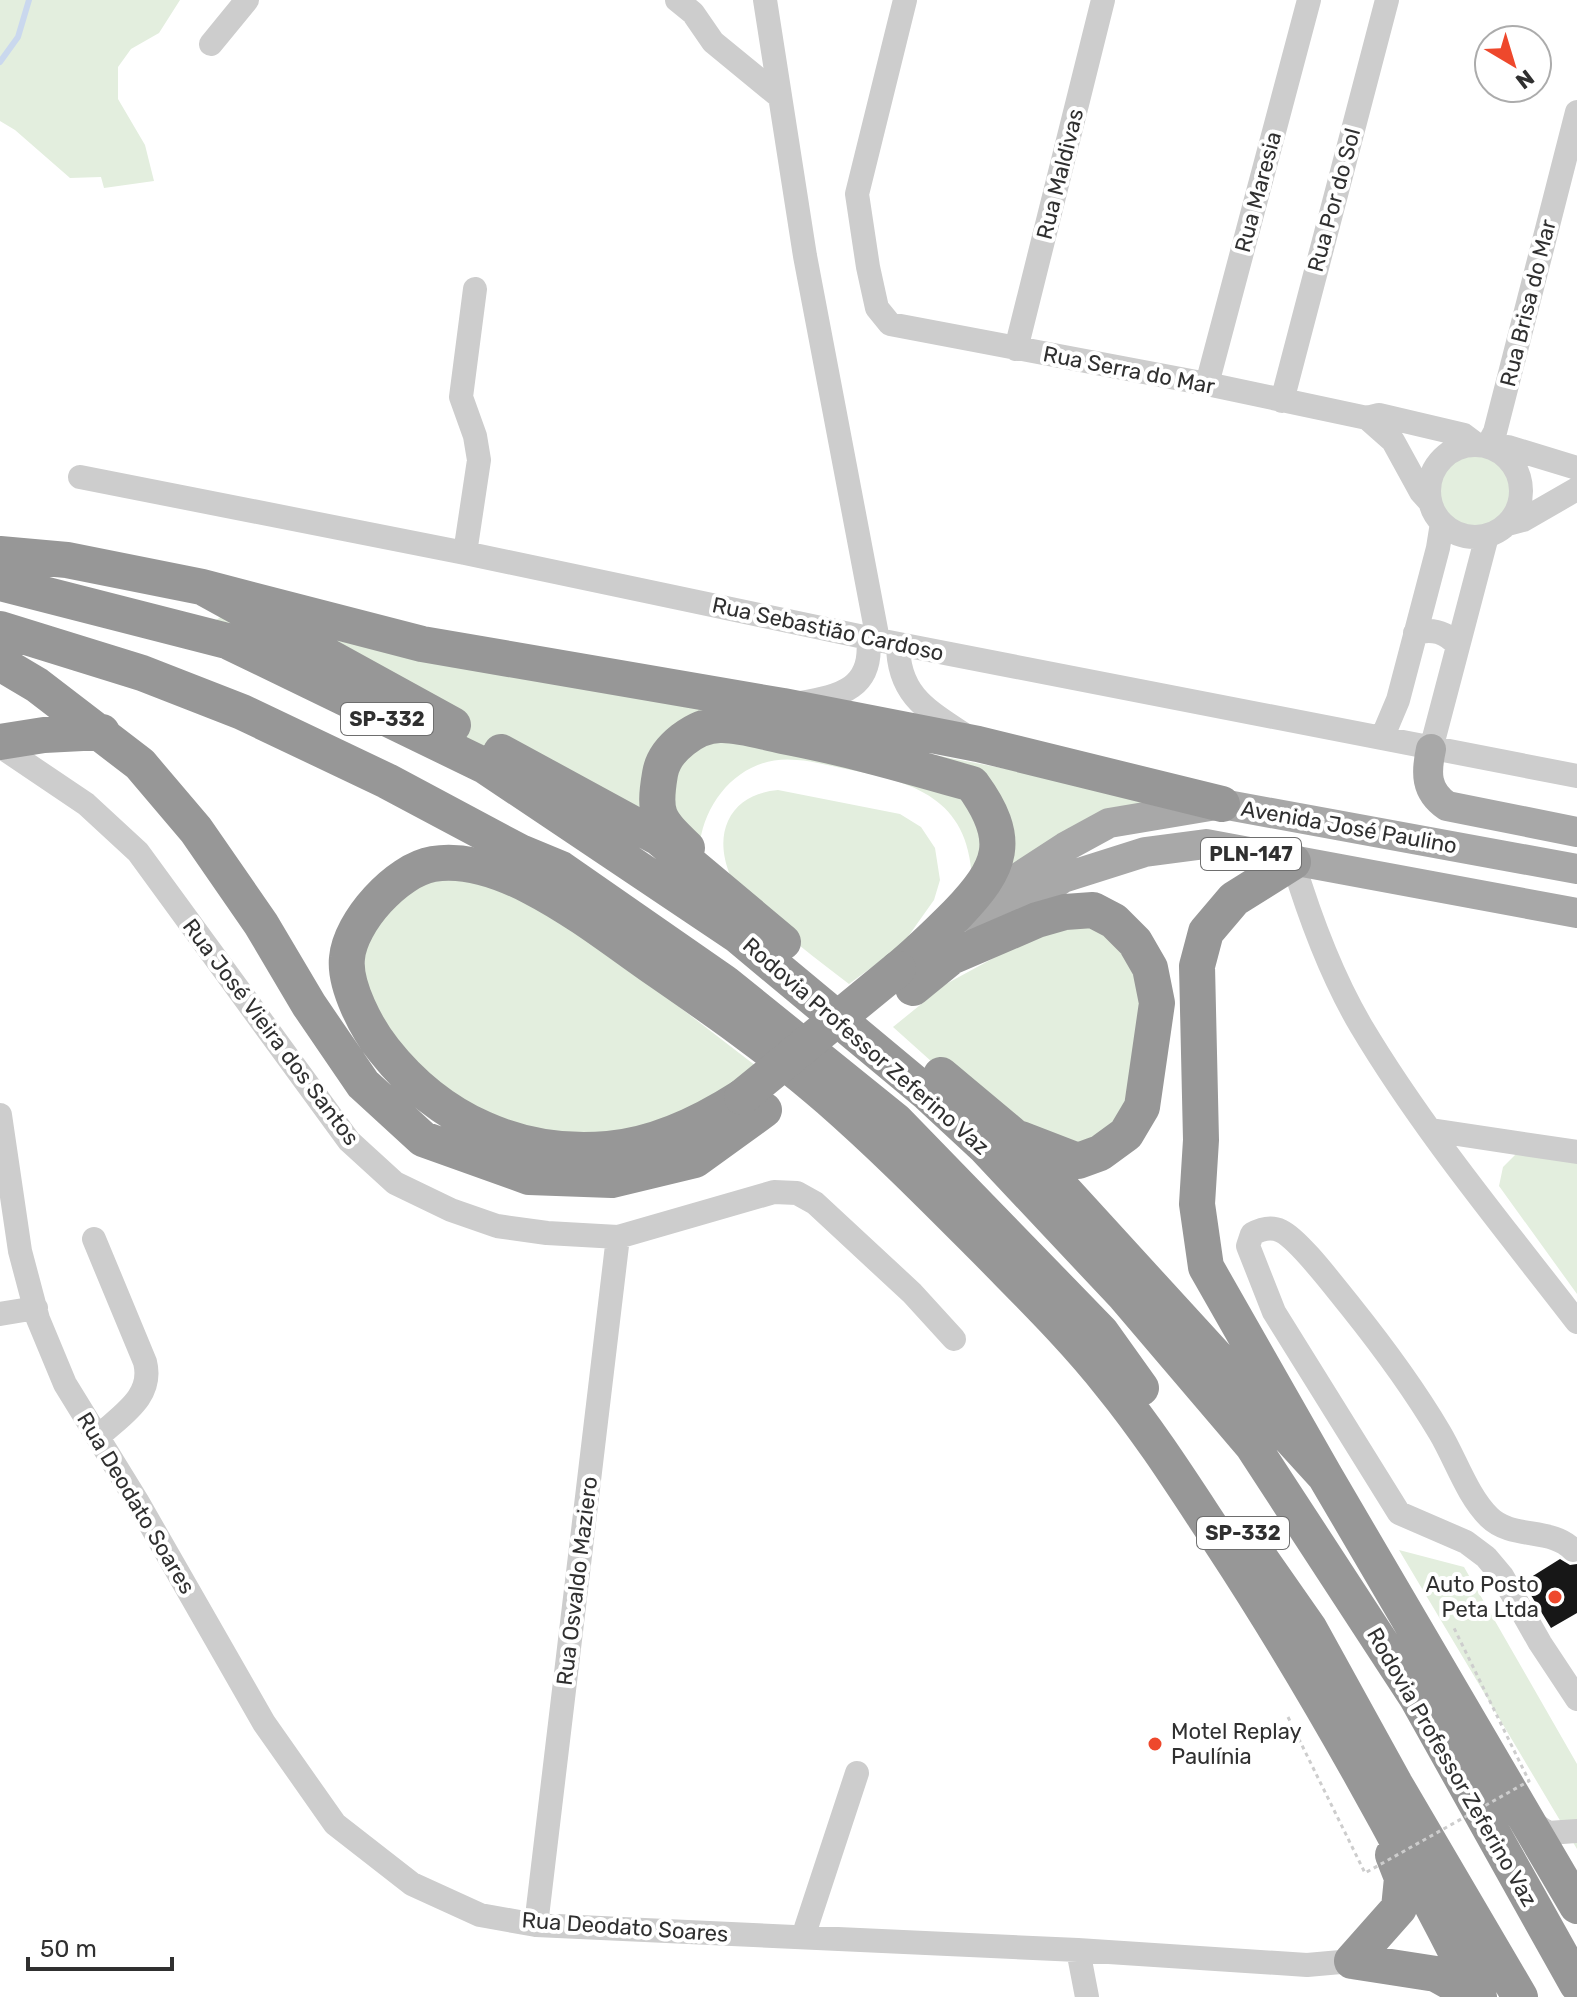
<svg xmlns="http://www.w3.org/2000/svg" width="1577" height="1997" font-family="Rubik,sans-serif">
  <rect width="100%" height="100%" fill="#fff"/>
  <!-- green -->
  <path fill="#e3eede" d="M0 0H180L159 33 131 49 118 67V99L145 145 154 181 104 188 101 177 70 178 15 130 0 121Z
    M1439 491a36 36 0 1 1 72 0a36 36 0 1 1-72 0Z
    M227 613 487 668 1166 800 1031 860 972 878C968 798 914 782 846 769 830 766 814 761 797 760 746 754 707 795 700 842L497 757 216 620Z
    M778 790 900 814 921 827 935 848 940 880 934 900 902 945 849 984C824 965 800 946 775 926 766 919 753 912 746 903 729 881 716 847 728 821 737 801 756 792 778 790Z
    M487 874 608 952 756 1066 694 1114 591 1140 485 1118 405 1059 363 986 365 952 377 920 425 879Z
    M1087 927 1112 938 1142 979 1134 1090 1111 1127 1073 1147 1009 1131 893 1027 946 984 1047 929Z
    M1517 1153 1577 1159V1294L1499 1186 1503 1167Z
    M1399 1550 1464 1567 1577 1764V1849Z"/>
  <g fill="none" stroke-linecap="round" stroke-linejoin="round">
    <!-- stream -->
    <path stroke="#cad8ee" stroke-width="6" d="M0 62 18 37 29 0"/>
  </g>
  <!-- building -->
  <path fill="#171717" d="M1560 1559 1570 1565 1577 1564V1613L1551 1628 1523 1582Z"/>
  <g fill="none" stroke-linecap="round" stroke-linejoin="round">
    <!-- minor -->
    <path stroke="#cdcdcd" stroke-width="24" d="M677 0 693 13 713 42 780 97
      M765 0 805 256 878 640
      M905 0 857 194 868 267 877 308 890 324 1207 384 1367 418 1379 415 1464 435 1476 444
      M211 44 247 0
      M1016 349 1103 0
      M1207 384 1309 0
      M1282 401 1387 0
      M1367 418 1393 441 1421 492 1430 502
      M1429 491a46 46 0 1 1 92 0a46 46 0 1 1-92 0Z
      M1488 445 1495 432 1577 112
      M1499 450 1508 447 1577 468
      M80 477 465 553 878 640 1577 776
      M1508 524 1523 520 1577 489
      M465 553 479 460 475 436 461 397 475 289
      M1415 633C1433 628 1446 632 1458 646
      M898 644C898 695 927 710 966 736
      M800 703C841 696 874 688 868 638
      M1382 738 1398 700 1438 548 1442 523
      M0 746 86 804 138 852 349 1141 395 1183 451 1210 497 1226 547 1233 618 1237 774 1192 797 1193 815 1203 912 1293 954 1339
      M1431 749 1487 536
      M1293 862C1310 918 1331 975 1361 1026 1423 1130 1503 1226 1577 1322
      M0 1115 20 1251 38 1319 65 1384 137 1501 264 1723 335 1824 412 1884 480 1915 536 1925 1078 1950 1307 1965 1352 1961
      M1431 1130 1577 1152
      M94 1239 145 1362C154 1397 121 1415 98 1437
      M0 1314 36 1308
      M1573 1550C1552 1527 1512 1540 1489 1517 1467 1495 1456 1460 1440 1433 1414 1389 1383 1347 1351 1307 1336 1289 1300 1240 1281 1231 1271 1226 1261 1229 1252 1234L1248 1246 1274 1312 1399 1513 1466 1542 1486 1557 1502 1576 1540 1643 1577 1699
      M1527 1819 1548 1833 1577 1831
      M536 1925 618 1237
      M803 1937 857 1773
      M1078 1950 1087 1997"/>
    <!-- major -->
    <path stroke="#a8a8a8" stroke-width="30" d="M1431 749C1426 772 1425 791 1447 806L1577 832
      M967 916 1013 881 1065 847 1109 823 1222 804 1577 869
      M985 932 1063 878 1145 852 1206 844 1577 913"/>
    <!-- highway -->
    <path stroke="#979797" stroke-width="36" d="M0 554 67 560 202 587 422 644 783 706 978 744 1222 804
      M0 583 227 641 485 766 737 935 928 1094 984 1146 1125 1296 1252 1445 1417 1698 1577 1984
      M202 587 453 725
      M0 629 142 673 242 712 387 781 520 852 561 869 725 983 896 1121 1101 1332 1141 1388
      M0 663 37 685 140 764 196 830 261 924 309 1005 363 1084 423 1139 529 1177 612 1180 695 1160 764 1110
      M0 742 44 735 102 732
      M501 752 659 838 783 942
      M687 848C658 820 653 815 660 774 664 749 696 724 722 725 742 725 763 732 783 736 847 748 909 766 972 784 1013 840 1002 867 957 914 938 933 919 952 898 969
      M1293 862 1234 899 1206 932 1197 966 1201 1140 1197 1204 1206 1267 1325 1476 1577 1906
      M913 988 951 957 1037 920 1065 912 1093 910 1114 921 1135 942 1150 968 1157 1003 1142 1107 1126 1134 1100 1153 1078 1161 1021 1139
      M941 1075 1015 1137 1325 1476
      M742 1097C703 1122 656 1145 608 1149 519 1157 439 1120 384 1050 367 1029 344 986 347 958 350 922 397 870 433 864 504 852 594 926 650 965 711 1007 773 1050 829 1099 885 1148 937 1201 990 1254 1031 1296 1074 1338 1111 1385 1151 1434 1185 1488 1220 1541 1316 1687 1400 1840 1479 1997
      M1244 1535 1309 1628 1395 1784 1520 1997
      M1352 1961 1399 1908 1402 1878 1393 1855
      M1352 1961 1436 1974 1477 1997"/>
    <!-- path-bridge -->
    <path stroke="#cdcdcd" stroke-width="3" stroke-dasharray="4 4" stroke-linecap="butt" d="M1288 1717 1365 1873 1529 1781 1454 1628"/>
    <!-- highway-bridge -->
    <path stroke="#979797" stroke-width="36" d="M742 1097 898 969"/>
  </g>
  <!-- markers -->
  <g fill="#ee482c" stroke="#fff" stroke-width="3">
    <circle cx="1555" cy="1597" r="8"/>
    <circle cx="1155" cy="1744" r="8"/>
  </g>
  <g text-anchor="middle" dominant-baseline="central" stroke-width="8" stroke-linejoin="round" paint-order="stroke">
    <!-- shield labels -->
    <g fill="#fff" stroke="#6e6e6e" stroke-width="2">
      <rect x="341" y="703" width="92" height="32" rx="6"/>
      <rect x="1201" y="838" width="100" height="32" rx="6"/>
      <rect x="1197" y="1517" width="92" height="32" rx="6"/>
    </g>
    <g font-size="20" font-weight="bold" fill="#303030">
      <text x="387" y="719">SP-332</text>
      <text x="1251" y="854">PLN-147</text>
      <text x="1243" y="1533">SP-332</text>
    </g>
    <!-- street labels -->
    <g font-size="22" fill="#303030" stroke="#fff">
      <text transform="translate(1060 174) rotate(-76)">Rua Maldivas</text>
      <text transform="translate(1258 192) rotate(-75)">Rua Maresia</text>
      <text transform="translate(1334 200) rotate(-75)">Rua Por do Sol</text>
      <text transform="translate(1528 303) rotate(-76)">Rua Brisa do Mar</text>
      <text transform="translate(1129 370) rotate(11)">Rua Serra do Mar</text>
      <text transform="translate(828 629) rotate(12)">Rua Sebastião Cardoso</text>
      <text transform="translate(1349 827) rotate(10)">Avenida José Paulino</text>
      <text transform="translate(271 1032) rotate(53)">Rua José Vieira dos Santos</text>
      <text transform="translate(866 1046) rotate(41)">Rodovia Professor Zeferino Vaz</text>
      <text transform="translate(136 1503) rotate(59)">Rua Deodato Soares</text>
      <text transform="translate(577 1581) rotate(-83)">Rua Osvaldo Maziero</text>
      <text transform="translate(1452 1767) rotate(60)">Rodovia Professor Zeferino Vaz</text>
      <text transform="translate(625 1927) rotate(4)">Rua Deodato Soares</text>
    </g>
    <!-- poi labels -->
    <g font-size="22" fill="#303030" stroke="#fff" text-anchor="end">
      <text x="1539" y="1584">Auto Posto<tspan x="1539" dy="25">Peta Ltda</tspan></text>
      <text x="1171" y="1731" text-anchor="start">Motel Replay<tspan x="1171" dy="25">Paulínia</tspan></text>
    </g>
  </g>
  <!-- north arrow -->
  <g transform="translate(1513 64) rotate(142)"><circle r="38" fill="#ffffff" stroke="#acacac" stroke-width="2"/>
  <path d="M0-6L14 30L0 20L-14 30Z" fill="#ee482c"/>
  <text y="-12" font-size="22" font-weight="bold" text-anchor="middle" fill="#303030">N</text>
  </g>
  <!-- scale -->
  <path d="M28 1957v12h144v-12" fill="none" stroke="#303030" stroke-width="4"/>
  <text x="40" y="1957" font-size="24" fill="#303030" stroke="#ffffff" stroke-width="6" paint-order="stroke">50 m</text>
</svg>
